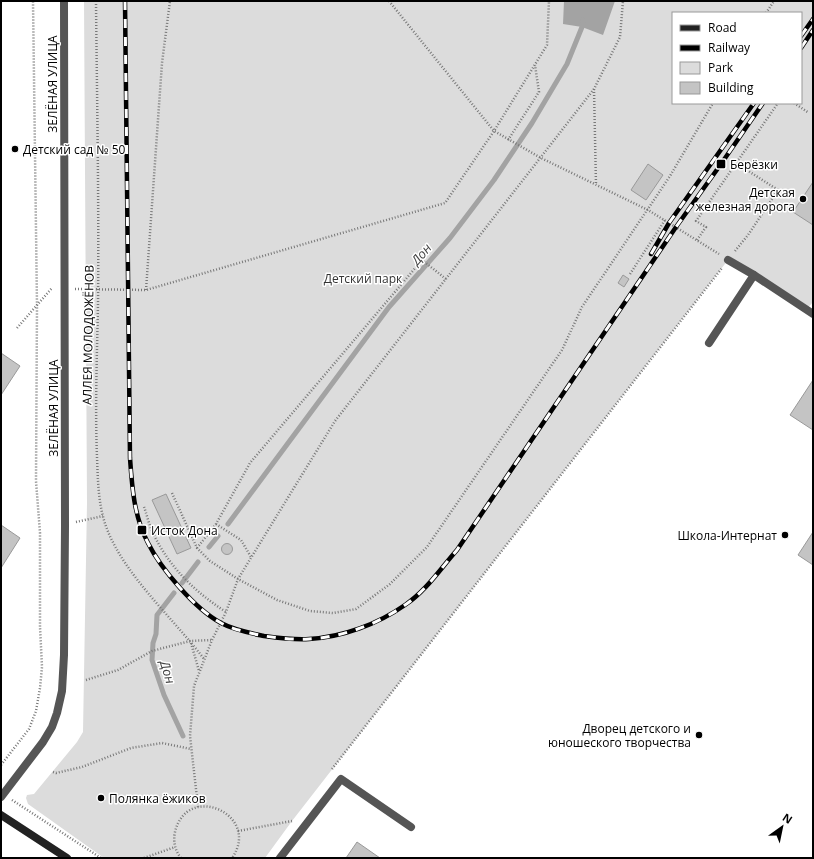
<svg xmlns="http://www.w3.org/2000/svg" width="814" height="859" font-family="'Open Sans',sans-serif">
  <rect width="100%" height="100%" fill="#fff"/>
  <!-- green -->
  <path fill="#dcdcdc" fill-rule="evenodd" d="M84 1H813V302L806 310 728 260 292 821 265 858H104L28 804 26 798 27 795 34 794 77 742 83 732 87 503ZM673 13H801V103H673Z"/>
  <!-- water -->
  <path fill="#a3a3a3" d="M564 1H615L603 35 582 27 563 24Z"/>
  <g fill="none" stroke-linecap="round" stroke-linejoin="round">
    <!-- stream -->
    <path stroke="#a3a3a3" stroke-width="5" d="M228 524 389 307 450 238 494 180 532 123 567 64 582 27 583 20
      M209 547 218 536
      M182 583 198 562
      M174 593 157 615 156 634 153 643 152 660 164 695 183 736"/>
  </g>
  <!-- building -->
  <path fill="#c4c4c4" stroke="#999" d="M648 164 663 175 646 200 631 190Z
    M813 182V225L793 212Z
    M623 275 629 279 624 287 618 283Z
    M1 353 20 366 1 395Z
    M813 380V430L790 415Z
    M166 494 191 548 177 554 152 500Z
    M1 525 20 538 1 568Z
    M813 532V565L798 555Z
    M221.5 549a5.5 5.5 0 1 1 11 0a5.5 5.5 0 1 1-11 0Z
    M357 842 380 858H346Z"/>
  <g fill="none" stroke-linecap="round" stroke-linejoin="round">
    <!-- path -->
    <path stroke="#777" stroke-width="2.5" stroke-dasharray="1 2" stroke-linecap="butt" d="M96 1C97 102 99 203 98 304 97 355 95 406 97 457 98 481 98 506 107 529 125 576 174 619 204 659
      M389 1 494 131 541 158 648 210 719 254
      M766 13 774 1
      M594 89 596 185
      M794 103 809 113
      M508 140 539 92 535 65
      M697 240 706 227 696 221 778 103
      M735 251 748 235 778 190 736 163
      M630 274 665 220
      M75 289 146 290 445 203 494 131 547 45 549 1
      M146 290 162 63 170 1
      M17 328 52 288
      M172 493 197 548 210 561 238 579 277 600 310 611 333 613 356 609 371 598 390 584 427 547 562 350 582 307 670 176 713 103
      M144 507C147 515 149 525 153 533 169 567 195 592 226 612
      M76 522 103 516
      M216 524 241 540 251 557
      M197 548 216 524 250 463 422 260 446 279
      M191 643 199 671
      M86 680 118 670 152 651 190 641 211 640
      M1 765 29 729 36 711 40 688 42 667 40 627V533L36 481 37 306 33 1
      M332 769 722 268
      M53 772 56 773 82 767 131 748 162 743 191 749
      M12 800 101 858
      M198 807 190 736 194 686 212 640 226 612 238 579 335 421 594 89 620 37 623 1
      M238 831 292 821
      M144 858 175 847
      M181 858C175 851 173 841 175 832 187 781 262 815 232 858"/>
    <!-- lane -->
    <path stroke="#555" stroke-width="8" d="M709 343 754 275
      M280 858 341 779 411 827"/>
    <!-- street -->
    <path stroke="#555" stroke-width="8" d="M728 260 754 275 813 314
      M1 797 43 742 52 727 57 713 62 691 64 655 65 526 64 1"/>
    <!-- secondary -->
    <path stroke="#222" stroke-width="8" d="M1 815 67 858"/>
    <defs>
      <path id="rail" d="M125 1 130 458C132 487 134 517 148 543 161 569 195 609 221 623 234 630 250 633 264 636 279 638 295 640 309 639 343 637 378 624 405 605 426 591 441 568 457 550L676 227 721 164 763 103
        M801 36 813 19
        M801 48 813 30
        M651 254 669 223 754 103"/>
    </defs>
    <!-- rail casing -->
    <use href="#rail" stroke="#000" stroke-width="4.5"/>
    <!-- rail -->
    <use href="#rail" stroke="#fff" stroke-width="3" stroke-dasharray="9" stroke-linecap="butt"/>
  </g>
  <!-- markers -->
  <g fill="#000" stroke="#fff" stroke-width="1.5">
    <circle cx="15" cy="149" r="4"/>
    <rect x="716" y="159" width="10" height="10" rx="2"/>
    <circle cx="803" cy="199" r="4"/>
    <rect x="137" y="525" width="10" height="10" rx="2"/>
    <circle cx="785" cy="535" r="4"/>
    <circle cx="699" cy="735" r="4"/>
    <circle cx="101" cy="798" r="4"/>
  </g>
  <g text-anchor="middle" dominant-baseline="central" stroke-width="3" stroke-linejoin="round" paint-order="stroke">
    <!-- street labels -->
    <g font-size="12" fill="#000" stroke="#fff">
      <text transform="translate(52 84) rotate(-90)">ЗЕЛЁНАЯ УЛИЦА</text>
      <text transform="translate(88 335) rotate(-89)">АЛЛЕЯ МОЛОДОЖЁНОВ</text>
      <text transform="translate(53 408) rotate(-90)">ЗЕЛЁНАЯ УЛИЦА</text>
    </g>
    <!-- poi labels -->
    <g font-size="12" fill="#000" stroke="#fff" text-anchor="start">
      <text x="23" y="149">Детский сад № 50</text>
      <text x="730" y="164">Берёзки</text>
      <text x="795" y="192" text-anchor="end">Детская<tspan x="795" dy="14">железная дорога</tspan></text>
      <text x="151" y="530">Исток Дона</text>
      <text x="777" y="535" text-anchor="end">Школа-Интернат</text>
      <text x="691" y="728" text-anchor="end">Дворец детского и<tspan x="691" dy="14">юношеского творчества</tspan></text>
      <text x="109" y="798">Полянка ёжиков</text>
    </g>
    <!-- park labels -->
    <g font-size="12" fill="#333" stroke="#fff">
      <text x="363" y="278">Детский парк</text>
    </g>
    <!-- water labels -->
    <g font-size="13" font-style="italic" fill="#444" stroke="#fff">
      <text transform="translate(421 254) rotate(-49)">Дон</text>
      <text transform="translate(168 672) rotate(73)">Дон</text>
    </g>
  </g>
  <!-- border -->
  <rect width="814" height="859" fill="none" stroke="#000000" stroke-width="4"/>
  <!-- legend -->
  <rect x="672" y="12" width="130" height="92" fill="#ffffff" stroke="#999999"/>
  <rect x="680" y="25" width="20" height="6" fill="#222222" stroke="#999999"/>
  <text x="708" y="32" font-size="12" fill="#000000">Road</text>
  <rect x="680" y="45" width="20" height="6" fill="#000000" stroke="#999999"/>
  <text x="708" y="52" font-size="12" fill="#000000">Railway</text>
  <rect x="680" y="62" width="20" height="12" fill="#dcdcdc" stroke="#999999"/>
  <text x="708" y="72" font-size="12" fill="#000000">Park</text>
  <rect x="680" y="82" width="20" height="12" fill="#c4c4c4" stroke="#999999"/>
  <text x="708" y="92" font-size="12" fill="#000000">Building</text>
  <!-- north arrow -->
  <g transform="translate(782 827) rotate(33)" stroke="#ffffff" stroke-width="3" paint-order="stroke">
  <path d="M0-3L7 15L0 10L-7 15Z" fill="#000000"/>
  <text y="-6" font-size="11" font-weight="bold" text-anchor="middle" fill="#000000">N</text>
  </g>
</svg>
